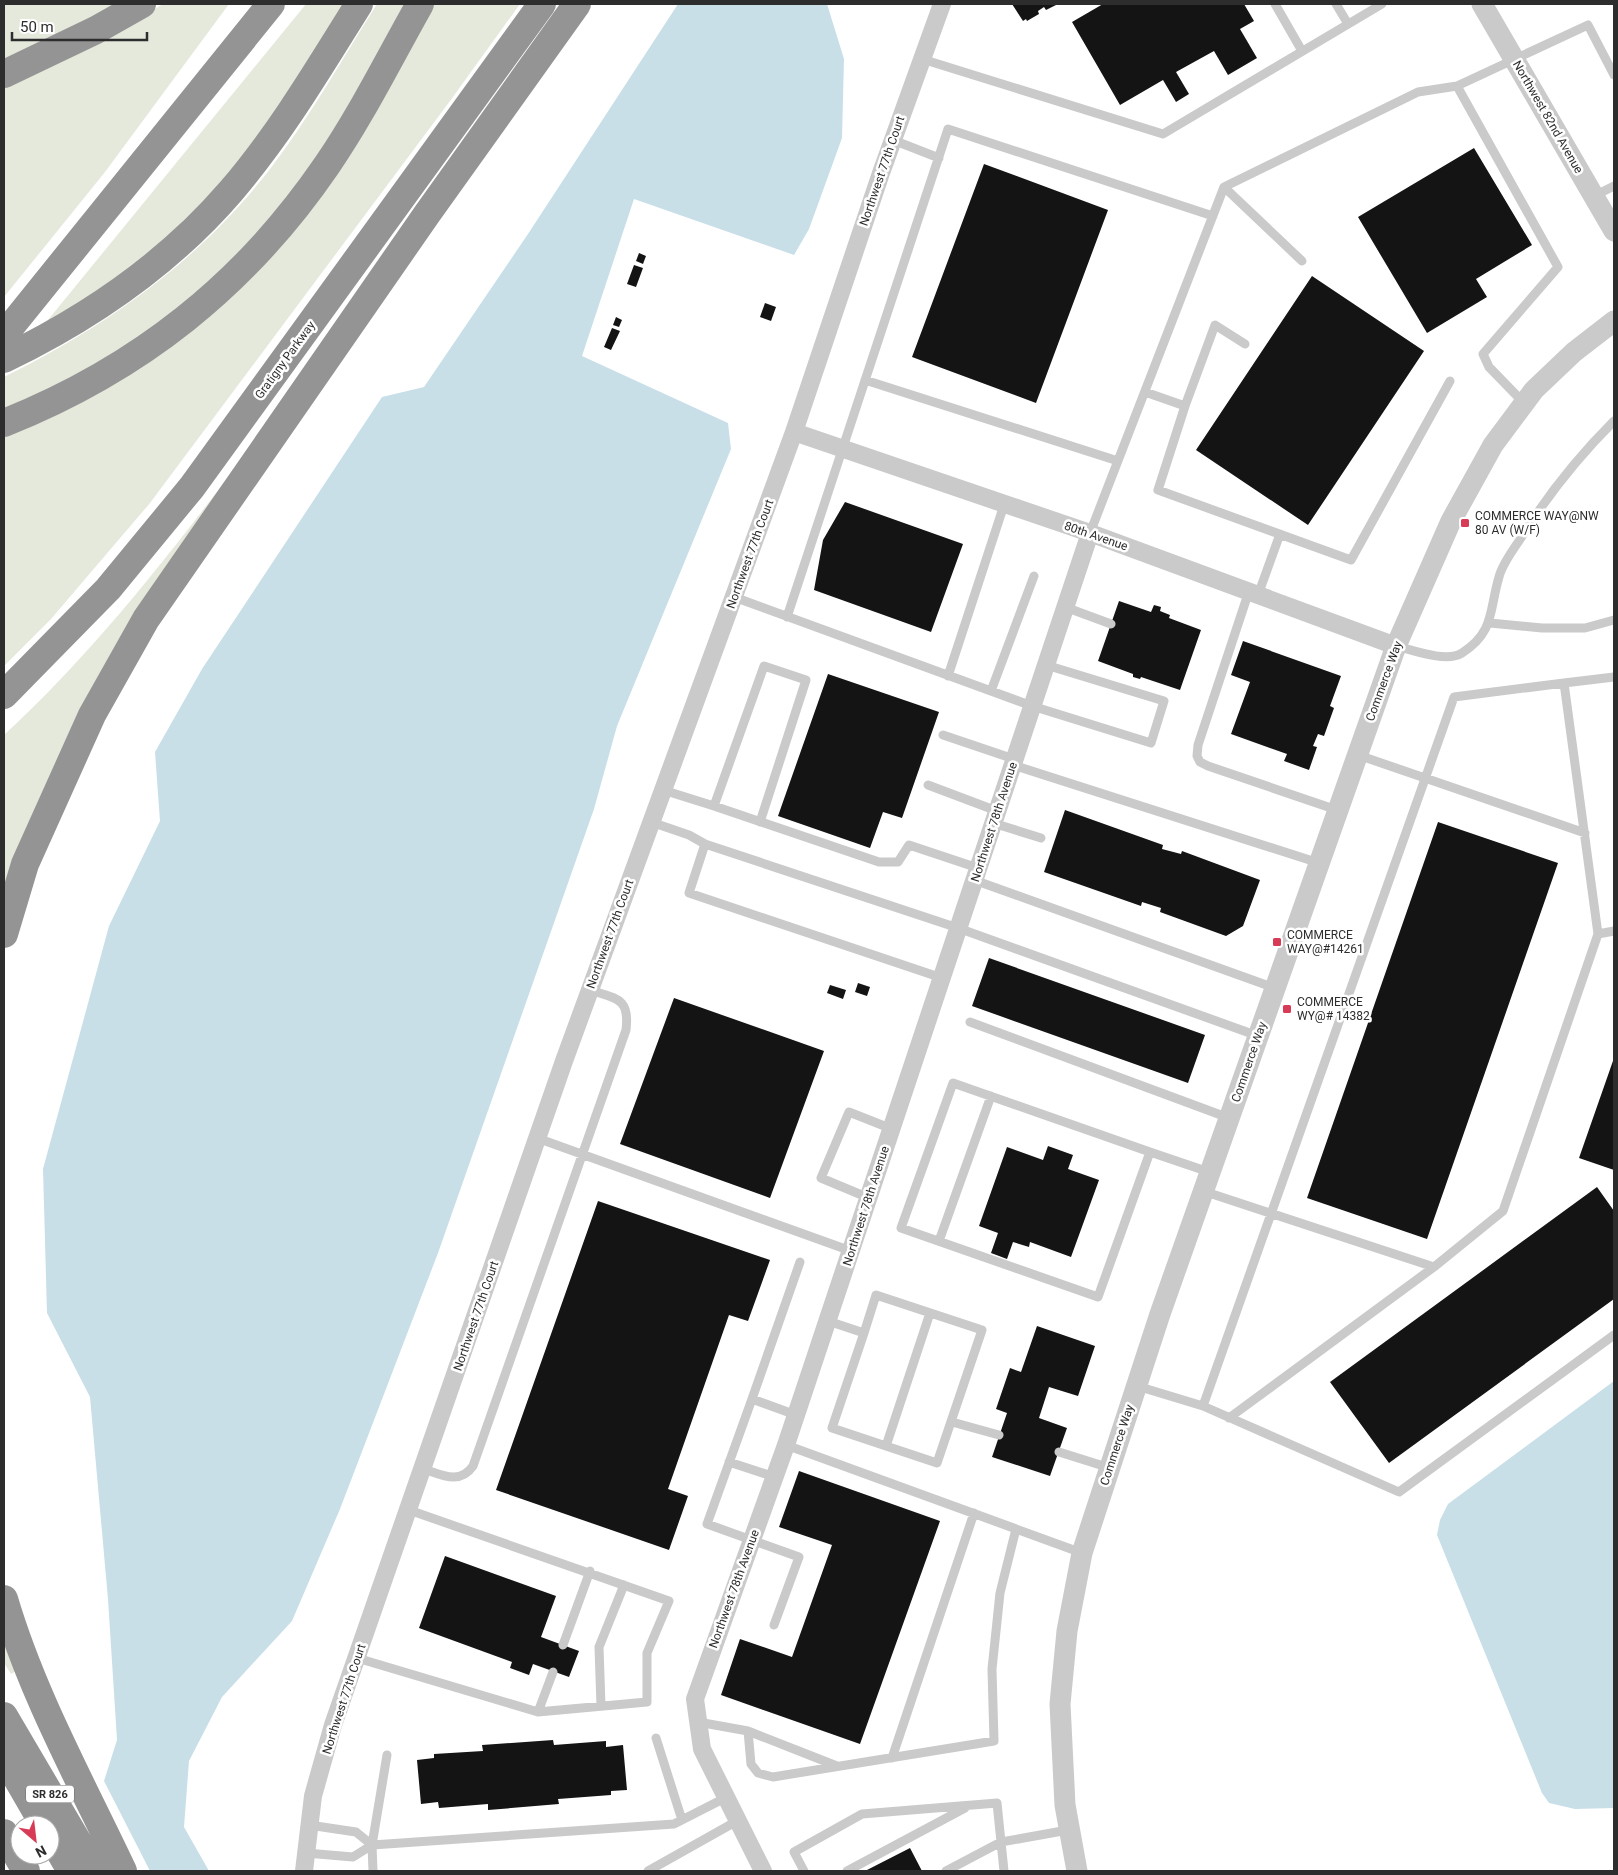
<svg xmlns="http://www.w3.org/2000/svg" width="1618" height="1875" font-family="Roboto,sans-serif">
  <rect width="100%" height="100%" fill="#fff"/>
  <!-- green -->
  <path fill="#e4e9db" d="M4 4H132L4 67Z
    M163 4H229L105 172 4 297V88L140 18Z
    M306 4H346L238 167 139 264 43 326Z
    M377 4H404C373 60 344 122 305 174 250 248 182 313 103 361 71 380 37 394 4 409V377C108 325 198 262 270 169 310 117 342 59 377 4Z
    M429 4H520L450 101 150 503 51 619 4 666V434L223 299Z
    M272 419 155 598 4 906V735C106 641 189 529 272 419Z
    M4 1635 16 1671 11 1674 4 1663Z"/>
  <!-- water -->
  <path fill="#c8dfe8" d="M678 4H827L844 59 842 138 809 229 794 255 634 199 582 356 728 423 731 449 617 726 594 809 438 1253 340 1509 292 1621 222 1697 189 1761 184 1827 209 1871H150L104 1781 117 1740 108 1599 90 1397 47 1313 43 1169 109 926 160 821 155 752 202 669 382 397 424 387 528 234Z
    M1614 1381V1808L1575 1809 1549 1803 1542 1793 1437 1535 1440 1520 1448 1504Z"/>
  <!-- building -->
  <path fill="#141414" d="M1012 4H1058L1046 10 1044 7 1038 11 1039 14 1027 21 1026 19 1023 21Z
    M1103 4H1244L1254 21 1240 29 1257 58 1228 75 1214 51 1176 72 1189 94 1176 102 1163 80 1120 105 1072 22Z
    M1474 148 1532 245 1476 279 1487 297 1427 333 1358 217Z
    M984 164 1108 210 1036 403 912 357Z
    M639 253 646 256 643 264 636 261Z
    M634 265 643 268 636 287 627 284Z
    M1312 276 1424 351 1308 525 1196 450Z
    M765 303 776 307 771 321 760 317Z
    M616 317 622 320 619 327 613 325Z
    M612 328 620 331 611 350 604 347Z
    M845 502 963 544 931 632 814 590 823 540Z
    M1119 601 1151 612 1154 605 1161 607 1160 611 1170 615 1169 618 1201 630 1180 690 1141 677 1140 679 1133 677V674L1098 661Z
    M1243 641 1341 676 1330 706 1334 708 1324 736 1318 734 1313 746 1317 747 1309 770 1284 761 1287 754 1231 734 1250 682 1231 675Z
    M828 674 939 712 902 818 883 812 870 848 778 816Z
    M1065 810 1163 845 1162 849 1181 854 1182 851 1260 880 1243 926 1226 936 1160 912 1161 908 1142 902 1141 906 1044 872Z
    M1438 822 1558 863 1427 1239 1307 1198Z
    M989 958 1205 1035 1188 1083 972 1006Z
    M858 983 870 987 867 996 855 992Z
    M830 985 846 990 843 999 827 993Z
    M674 998 824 1051 770 1198 620 1144Z
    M1614 1058V1170L1579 1158Z
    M1048 1146 1073 1155 1068 1169 1099 1180 1071 1257 1030 1242 1029 1247 1013 1242 1007 1259 991 1253 998 1233 979 1226 1007 1147 1043 1160Z
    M1597 1187 1614 1211V1299L1389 1463 1330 1382Z
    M598 1201 770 1260 748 1321 729 1315 668 1489 688 1496 669 1550 496 1490Z
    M1037 1326 1095 1346 1078 1396 1049 1387 1039 1418 1067 1428 1050 1476 992 1457 1007 1413 996 1409 1010 1368 1021 1372Z
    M799 1471 940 1521 860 1744 721 1695 740 1639 792 1657 832 1545 779 1527Z
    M445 1556 556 1596 541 1637 579 1651 569 1677 533 1664 529 1675 510 1668 512 1662 419 1628Z
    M553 1740 554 1745 606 1741V1747L623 1745 627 1790 611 1791V1795L558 1799 559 1804 488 1810V1804L439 1808 438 1802 421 1804 417 1760 434 1758V1754L483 1751 482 1745Z
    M910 1848 922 1871H865Z"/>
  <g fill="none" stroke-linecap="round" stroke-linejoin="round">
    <!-- service -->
    <path stroke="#cacaca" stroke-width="9" d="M1275 4 1302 51
      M1336 4 1348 24
      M922 59 1163 134 1382 4
      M893 140 939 158
      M1224 187 1418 92 1457 86
      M1594 196 1614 186
      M865 380 1118 461
      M1145 392 1185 406 1158 490 1351 560 1450 381
      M1524 403 1489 367 1483 354 1558 267 1457 86 1588 25 1614 75
      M1185 406 1215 325 1245 344
      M1090 533 1224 187 1302 261
      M1249 591 1198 745 1197 756 1200 762 1208 766 1337 810
      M1258 595 1280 534
      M734 597 1032 706 1151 743 1164 701 1046 665
      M1065 607 1111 624
      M787 617 948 129 1213 216
      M1490 623 1542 628H1585L1614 620
      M1396 646C1412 650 1447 663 1462 653 1495 632 1489 610 1499 577 1502 565 1512 551 1519 541 1546 497 1578 457 1614 421
      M948 676 1004 505
      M1564 683 1614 677
      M991 691 1034 576
      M943 735 1014 759
      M1358 755 1585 833
      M1013 765 1319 863
      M928 785 997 811
      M663 790 714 806
      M651 822 689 835 705 844
      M760 822 806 680 764 666 714 806 879 862H898L909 845 978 868
      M993 823 1041 838
      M974 880 1275 988
      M1598 934 1614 931
      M942 978 689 893 705 844 958 928 1258 1036
      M970 1022 1229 1118
      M537 1138 851 1251
      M1150 1152 953 1083 901 1228 1098 1297 1150 1152 1209 1172
      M1203 1191C1280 1217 1357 1242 1434 1267L1503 1211 1598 934 1564 683 1454 697 1203 1406 1399 1492 1614 1335
      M869 1198 821 1178 849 1112 892 1129
      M939 1241 991 1096
      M828 1321 864 1333 832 1428 937 1463 982 1330 876 1295 864 1333
      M1137 1386 1203 1406
      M752 1399 707 1524 799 1557 774 1625
      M796 1415 752 1399 800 1262
      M1229 1418 1434 1267
      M952 1422 999 1435
      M786 1445 1082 1553
      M886 1446 930 1313
      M1059 1452 1110 1468
      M729 1462 775 1477
      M424 1469C442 1475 460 1485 473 1466L626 1030C630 997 616 999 590 990
      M563 1645 590 1571
      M357 1658 538 1712 647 1702V1653L669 1601 409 1510
      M601 1706 599 1647 624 1585
      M538 1712 553 1672
      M698 1722 748 1731
      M656 1738 682 1820
      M892 1758 974 1513
      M837 1766 748 1731 751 1764 758 1773 773 1777 994 1741 992 1669 1000 1593 1016 1529
      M309 1825 356 1832 372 1845
      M306 1853 353 1857 372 1845 387 1755
      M373 1871 372 1845 674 1824 725 1798
      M648 1871 737 1821
      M804 1871 794 1852 862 1814 997 1803 1004 1871
      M847 1871 965 1808
      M946 1871 1001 1842 1068 1830"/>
    <!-- minor -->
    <path stroke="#cacaca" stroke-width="18" d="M794 432 1090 533 1396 646
      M304 1871 313 1796 333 1725 564 1061 794 432 881 173 942 4
      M763 1871 702 1749 695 1699 786 1445 1090 533"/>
    <!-- tertiary -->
    <path stroke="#cacaca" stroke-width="21" d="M1482 4 1614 231
      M1077 1871 1065 1805 1060 1704 1067 1631 1082 1553 1160 1314 1396 646 1451 521 1493 445 1534 390 1574 352 1614 321"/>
    <!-- motorway -->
    <path stroke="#949494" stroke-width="28" d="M4 74 96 30 142 4
      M4 335 271 4
      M4 359C89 318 169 263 231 191 280 134 319 68 359 4
      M4 423C139 369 245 285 327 165 362 114 390 57 420 4
      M4 695 108 589 192 487 542 4
      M4 934 25 864 92 715 146 619 427 214 577 4
      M4 1599C32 1694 81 1782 123 1871
      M4 1716 95 1871
      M4 1756 44 1825
      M4 1833 26 1871
      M50 1835 71 1871"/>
  </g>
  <!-- markers -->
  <g fill="#d83b56" stroke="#fff" stroke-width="2">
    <rect x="1460" y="518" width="10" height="10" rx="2.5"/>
    <rect x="1272" y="937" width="10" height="10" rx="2.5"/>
    <rect x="1282" y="1004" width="10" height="10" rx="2.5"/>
  </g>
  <g text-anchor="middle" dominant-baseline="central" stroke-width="5" stroke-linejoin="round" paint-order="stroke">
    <!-- shield labels -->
    <rect fill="#fff" stroke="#6c6c6c" stroke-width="1" x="26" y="1785.5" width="48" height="17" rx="4"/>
    <g font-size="11" font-weight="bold" fill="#2d2d2d">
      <text x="50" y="1794">SR 826</text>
    </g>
    <!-- street labels -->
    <g font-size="12" fill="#2d2d2d" stroke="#fff">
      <text transform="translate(1548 117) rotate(60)">Northwest 82nd Avenue</text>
      <text transform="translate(882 171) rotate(-71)">Northwest 77th Court</text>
      <text transform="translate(285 360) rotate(-54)">Gratigny Parkway</text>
      <text transform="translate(1096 536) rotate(19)">80th Avenue</text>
      <text transform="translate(750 554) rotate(-70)">Northwest 77th Court</text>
      <text transform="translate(1384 681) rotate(-70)">Commerce Way</text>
      <text transform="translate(994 822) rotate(-72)">Northwest 78th Avenue</text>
      <text transform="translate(610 934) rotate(-70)">Northwest 77th Court</text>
      <text transform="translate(1249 1062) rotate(-71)">Commerce Way</text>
      <text transform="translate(866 1206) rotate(-72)">Northwest 78th Avenue</text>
      <text transform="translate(476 1316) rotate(-71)">Northwest 77th Court</text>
      <text transform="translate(1117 1445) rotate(-72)">Commerce Way</text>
      <text transform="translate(734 1589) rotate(-70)">Northwest 78th Avenue</text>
      <text transform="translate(344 1699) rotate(-72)">Northwest 77th Court</text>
    </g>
    <!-- poi labels -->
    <g font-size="12" fill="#2d2d2d" stroke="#fff" text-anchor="start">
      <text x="1475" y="516">COMMERCE WAY@NW<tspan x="1475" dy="14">80 AV (W/F)</tspan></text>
      <text x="1287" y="935">COMMERCE<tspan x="1287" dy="14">WAY@#14261</tspan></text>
      <text x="1297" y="1002">COMMERCE<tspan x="1297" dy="14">WY@# 14382</tspan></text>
    </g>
  </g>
  <!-- border -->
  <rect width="1618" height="1875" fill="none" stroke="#2d2d2d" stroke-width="10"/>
  <!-- north arrow -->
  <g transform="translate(35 1840) rotate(152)"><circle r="24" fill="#ffffff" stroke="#ababab"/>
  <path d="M0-4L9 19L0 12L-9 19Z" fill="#d83b56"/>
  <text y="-8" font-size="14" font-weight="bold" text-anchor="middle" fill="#2d2d2d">N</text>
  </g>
  <!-- scale -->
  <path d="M12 32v8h135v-8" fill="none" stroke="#2d2d2d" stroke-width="2.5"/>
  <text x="20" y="32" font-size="15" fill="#2d2d2d" stroke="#ffffff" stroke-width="4" paint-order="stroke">50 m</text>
</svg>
